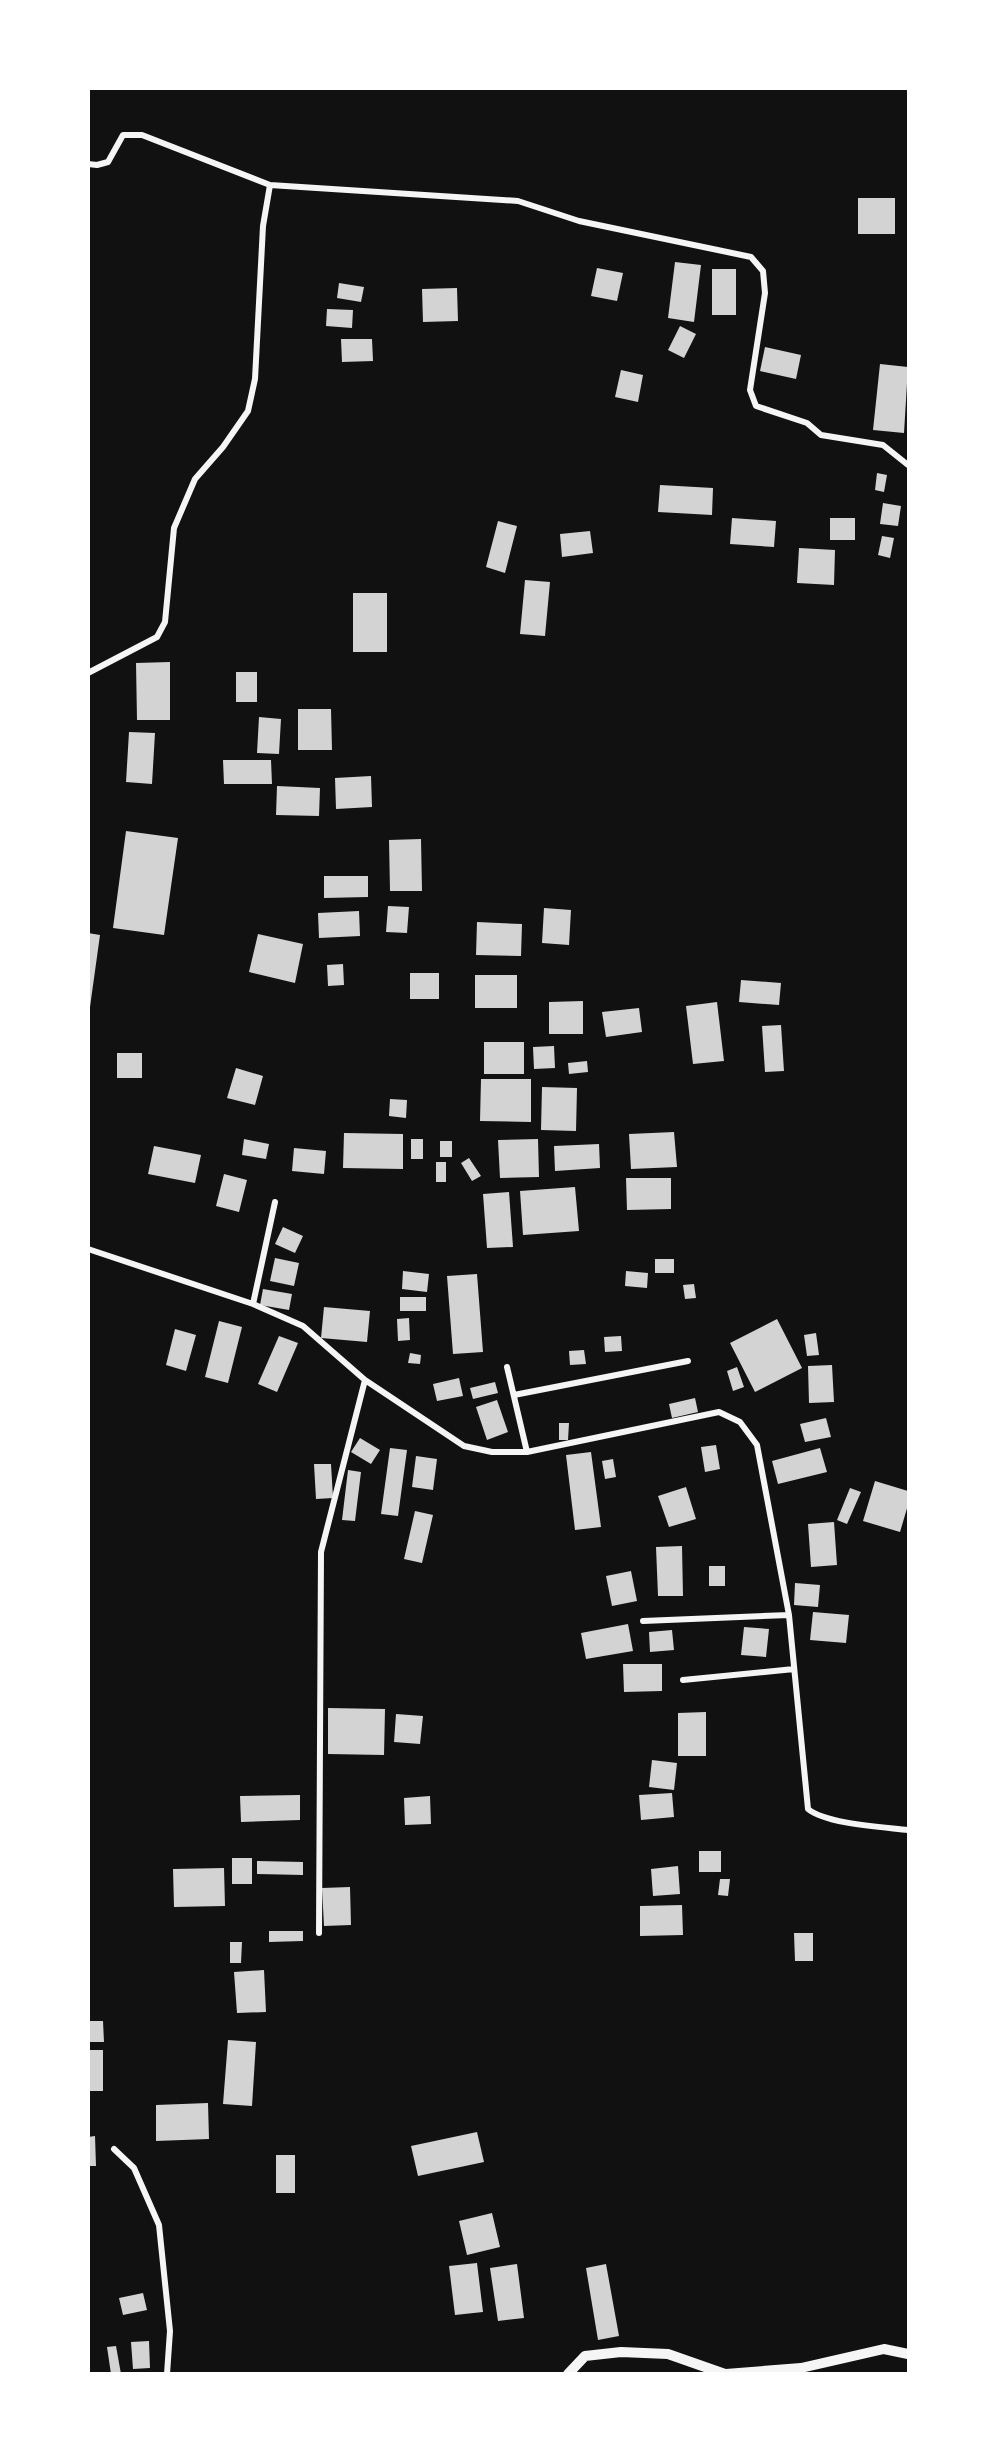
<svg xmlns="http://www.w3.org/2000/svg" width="997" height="2462" font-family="'Varela Round',sans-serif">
  <rect width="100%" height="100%" fill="#111"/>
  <!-- building -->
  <path fill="#d3d3d3" d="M858 198H895V234H858Z
    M675 262 701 265 694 322 668 318Z
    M597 268 623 273 617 301 591 296Z
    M712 269H736V315H712Z
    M339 283 364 287 361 302 337 298Z
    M457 288 458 321 423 322 422 289Z
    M327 309 353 310 352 328 326 326Z
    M680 326 696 334 684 358 668 350Z
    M341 339H372L373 361 342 362Z
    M765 347 801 355 796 379 760 371Z
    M880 364 908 367 904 433 873 430Z
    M621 370 643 375 638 402 615 397Z
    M877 473 887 475 884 492 875 490Z
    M660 485 713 488 712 515 658 512Z
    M883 503 901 506 898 526 880 524Z
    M732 518 776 521 774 547 730 544Z
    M830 518H855V540H830Z
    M498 521 517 526 505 573 486 567Z
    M590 531 593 553 562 557 560 534Z
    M882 536 894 538 890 558 878 555Z
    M799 548 835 550 834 585 797 583Z
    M525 580 550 582 545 636 520 634Z
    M353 593H387V652H353Z
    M170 662V720H137L136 663Z
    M236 672H257V702H236Z
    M298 709H331L332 750H298Z
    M259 717 281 719 279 754 257 753Z
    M129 732 155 733 152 784 126 782Z
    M223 760H271L272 784H224Z
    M371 776 372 807 336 809 335 778Z
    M277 786 320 788 319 816 276 815Z
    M126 831 178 838 164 935 113 928Z
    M421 839 422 891H390L389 840Z
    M324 876H368V897L324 898Z
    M388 906 409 907 407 933 386 932Z
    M544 908 571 910 569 945 542 943Z
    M359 911 360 936 319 938 318 913Z
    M477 922 522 924 521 956 476 955Z
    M88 933 100 935 90 1007H88Z
    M258 934 303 944 295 983 249 972Z
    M343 964 344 985 328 986 327 965Z
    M410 973H439V999H410Z
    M475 975H517V1008H475Z
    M741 980 781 983 779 1005 739 1002Z
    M583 1001V1034H549V1002Z
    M717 1002 724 1061 693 1064 686 1006Z
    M639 1008 642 1032 606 1037 602 1012Z
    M781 1025 784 1071 765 1072 762 1026Z
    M484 1042H524V1074H484Z
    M554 1046 555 1068 534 1069 533 1047Z
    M117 1053H142V1078H117Z
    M587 1061 588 1072 569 1074 568 1063Z
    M236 1068 263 1076 255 1105 227 1098Z
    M481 1079H531V1122L480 1121Z
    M542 1087 577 1088 576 1131 541 1130Z
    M390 1099 407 1100 406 1118 389 1116Z
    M674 1132 677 1167 631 1169 629 1134Z
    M344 1133 403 1134V1169L343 1168Z
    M244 1139 269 1144 266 1159 242 1155Z
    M411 1139H423V1159H411Z
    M538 1139 539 1177 500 1178 498 1140Z
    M440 1141H452V1157H440Z
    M599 1144 600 1168 555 1171 554 1146Z
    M154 1146 201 1155 195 1183 148 1174Z
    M294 1148 326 1151 324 1174 292 1171Z
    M469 1158 481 1176 472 1181 461 1163Z
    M436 1162H446V1182H436Z
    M224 1174 247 1180 239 1212 216 1206Z
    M626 1178H671V1209L627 1210Z
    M575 1187 579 1231 523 1235 520 1191Z
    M509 1192 513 1247 487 1248 483 1194Z
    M283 1227 303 1236 295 1253 275 1244Z
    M275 1258 299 1263 294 1286 270 1281Z
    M655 1259H674V1273H655Z
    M403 1271 429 1274 427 1292 402 1289Z
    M626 1271 648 1273 647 1288 625 1286Z
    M477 1274 483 1352 453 1354 447 1276Z
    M694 1284 696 1298 685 1299 683 1285Z
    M263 1289 292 1294 289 1310 260 1305Z
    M400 1297H426V1311H400Z
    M324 1307 370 1311 367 1342 321 1338Z
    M409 1318 410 1340 398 1341 397 1319Z
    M777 1319 802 1368 755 1392 730 1343Z
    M219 1321 242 1327 228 1383 205 1377Z
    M175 1329 196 1335 186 1371 166 1365Z
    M816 1333 819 1355 807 1356 804 1335Z
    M279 1336 298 1343 277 1392 258 1384Z
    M621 1336 622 1351 605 1352 604 1337Z
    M584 1350 586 1364 570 1365 569 1351Z
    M410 1353 421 1355 420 1364 408 1363Z
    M832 1365 834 1402 809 1403 808 1366Z
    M737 1367 744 1387 733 1391 727 1371Z
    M459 1378 463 1396 437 1401 433 1384Z
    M495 1382 498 1393 473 1399 470 1388Z
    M695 1398 698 1412 672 1418 669 1404Z
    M497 1400 508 1432 487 1440 476 1407Z
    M826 1418 831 1437 805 1442 800 1424Z
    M559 1423H569L568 1440H559Z
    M360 1438 380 1450 371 1464 351 1452Z
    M716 1445 720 1469 705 1472 701 1447Z
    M390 1448 407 1450 398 1516 381 1514Z
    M820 1448 827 1472 778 1484 772 1461Z
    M591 1452 601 1527 575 1530 566 1455Z
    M416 1456 437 1459 433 1490 412 1487Z
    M613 1459 616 1477 605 1479 602 1461Z
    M314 1464H331L333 1498 316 1499Z
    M348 1470 361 1472 355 1521 342 1520Z
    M875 1481 908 1491V1505L900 1532 863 1521Z
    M686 1487 696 1519 669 1527 658 1496Z
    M850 1488 861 1492 847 1524 837 1520Z
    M415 1511 433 1515 422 1563 404 1559Z
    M834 1522 837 1565 811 1567 808 1524Z
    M682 1546 683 1596H658L656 1547Z
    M709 1566H725V1586H709Z
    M631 1571 637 1601 612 1606 606 1576Z
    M795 1583 820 1585 818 1607 794 1605Z
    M813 1612 849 1615 846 1643 810 1640Z
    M628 1624 633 1651 586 1659 581 1633Z
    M744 1627 769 1629 766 1657 741 1655Z
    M672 1630 674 1650 650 1652 649 1632Z
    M623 1664H662V1691L624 1692Z
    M328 1708 385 1709 384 1755 328 1754Z
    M706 1712V1756H678V1713Z
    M396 1714 423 1716 420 1744 394 1742Z
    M652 1760 677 1763 674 1790 649 1787Z
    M672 1793 674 1817 641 1820 639 1795Z
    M300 1795V1820L241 1822 240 1796Z
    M430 1796 431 1824 405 1825 404 1798Z
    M699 1851H721V1872H699Z
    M232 1858H252V1884H232Z
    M257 1861 303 1862V1875L257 1874Z
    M678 1866 680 1894 653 1896 651 1869Z
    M224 1868 225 1906 174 1907 173 1869Z
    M720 1879H730L728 1896 718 1895Z
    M350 1887 351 1925 324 1926 322 1888Z
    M682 1905 683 1935 640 1936V1906Z
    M269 1931H303V1941L269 1942Z
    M794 1933H813V1961H795Z
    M230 1942H242L241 1963H230Z
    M264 1970 266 2012 237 2013 234 1972Z
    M88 2021H103L104 2042H88Z
    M228 2040 256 2042 252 2106 223 2104Z
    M88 2050H103V2091H88Z
    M208 2103 209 2139 156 2141V2105Z
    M477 2132 484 2162 418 2176 411 2146Z
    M95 2136 96 2166H88V2137Z
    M276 2155H295V2193H276Z
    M492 2213 500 2247 467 2255 459 2221Z
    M477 2263 483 2312 455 2315 449 2266Z
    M517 2264 524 2318 498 2321 490 2268Z
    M606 2264 619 2336 598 2340 586 2268Z
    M143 2293 147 2310 123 2315 119 2298Z
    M149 2341 150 2368 133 2369 131 2342Z
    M116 2346 121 2374H111L107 2347Z"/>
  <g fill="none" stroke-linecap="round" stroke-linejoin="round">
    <!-- minor -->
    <path stroke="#f5f5f5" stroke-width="6" d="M88 164 97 165 108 162 123 135H142L270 185 518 201 579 221 751 257 763 271 765 293 750 390 756 406 807 423 821 435 883 445 908 465
      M88 673 157 637 165 622 174 528 195 479 223 447 248 411 255 379 263 226 270 185
      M88 1249 253 1304 303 1326 365 1380 464 1446 492 1452H527L719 1412 740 1422 757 1445 789 1615 808 1809C826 1824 883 1827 908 1830
      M253 1304 275 1202
      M507 1367 527 1452
      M514 1395 688 1361
      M643 1621 789 1615
      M683 1680 794 1669
      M319 1933 321 1552 365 1380
      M114 2149 134 2168 159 2225 170 2331 167 2374"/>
    <!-- tertiary -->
    <path stroke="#f5f5f5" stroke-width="10" d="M568 2374 585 2356 621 2352 668 2354 725 2374
      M726 2374 801 2368 884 2349 908 2354"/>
  </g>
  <!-- border -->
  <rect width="997" height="2462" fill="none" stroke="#ffffff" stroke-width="180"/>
</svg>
